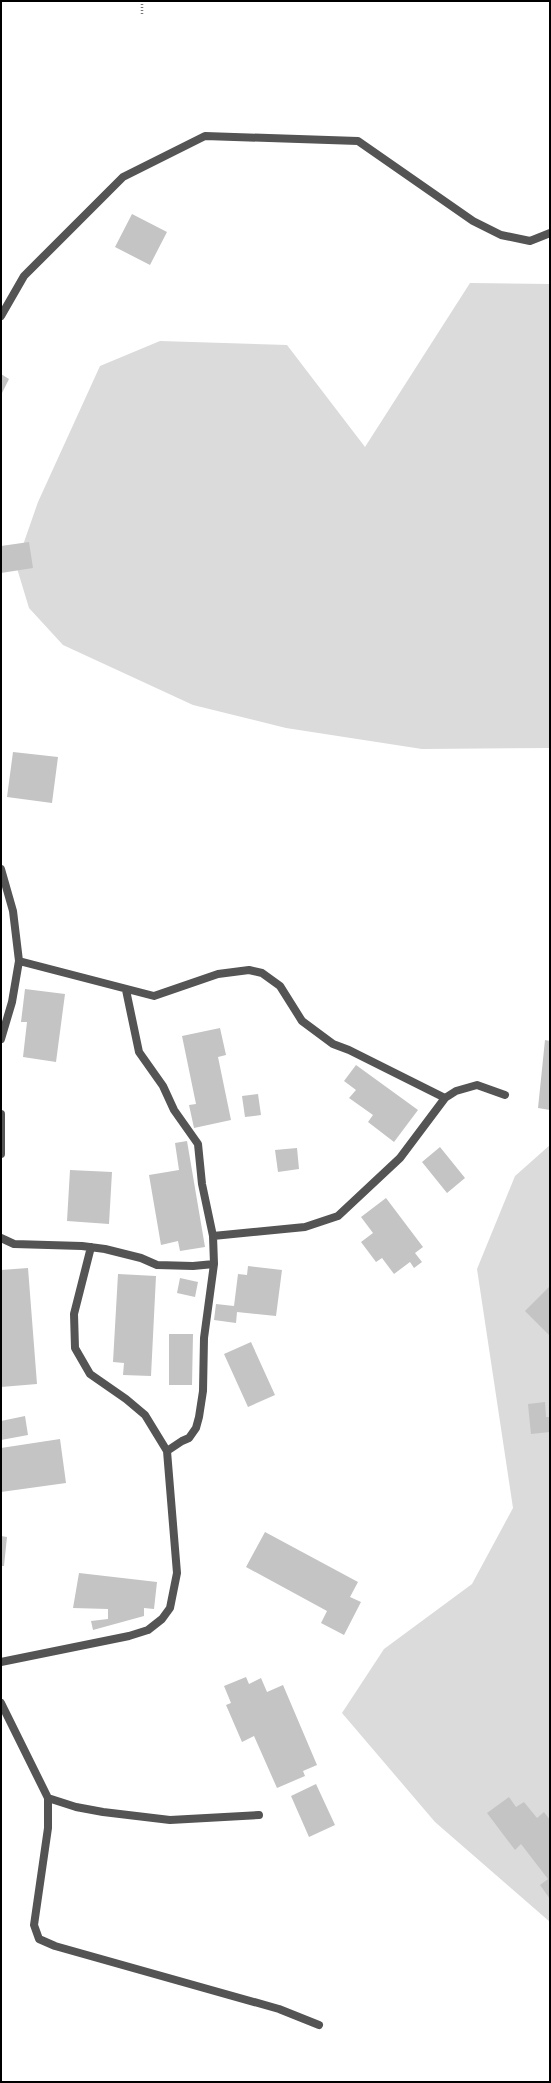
<svg xmlns="http://www.w3.org/2000/svg" width="551" height="2083" font-family="Overpass,sans-serif">
  <rect width="100%" height="100%" fill="#fff"/>
  <!-- green -->
  <path fill="#dbdbdb" d="M470 283 550 284V748L422 749 286 728 193 705 63 645 29 608 16 565 38 502 100 366 160 341 287 345 365 447Z
    M550 1145V1922L435 1822 342 1713 384 1649 472 1584 513 1508 477 1269 515 1176Z"/>
  <!-- building -->
  <path fill="#c4c4c4" d="M132 214 167 232 150 265 115 247Z
    M1 374 9 379 1 395Z
    M29 542 33 568 1 573V546Z
    M13 752 58 757 52 803 7 797Z
    M25 989 65 994 56 1062 23 1057 27 1022H21Z
    M220 1028 226 1055 218 1057 231 1120 194 1128 189 1105 196 1104 182 1036Z
    M545 1040 550 1041V1110L538 1108Z
    M356 1065 418 1110 394 1142 368 1122 373 1115 349 1098 356 1090 344 1081Z
    M258 1094 261 1115 245 1117 242 1096Z
    M187 1141 205 1247 180 1251 178 1241 161 1245 149 1175 179 1170 175 1143Z
    M440 1147 465 1178 447 1193 422 1162Z
    M297 1148 299 1169 278 1172 275 1150Z
    M70 1170 112 1172 109 1224 67 1221Z
    M386 1198 423 1247 415 1253 422 1262 414 1268 410 1262 394 1274 382 1258 376 1262 361 1242 373 1233 361 1217Z
    M248 1266 282 1270 276 1316 237 1312 236 1323 214 1320 216 1304 234 1306 238 1274 247 1275Z
    M28 1268 37 1384 1 1387V1270Z
    M118 1274 156 1276 151 1376 123 1375 124 1363 113 1362Z
    M180 1278 198 1282 195 1297 177 1293Z
    M550 1286V1336L525 1311Z
    M169 1334H193L192 1385H169Z
    M251 1342 275 1395 248 1407 224 1354Z
    M545 1402 546 1417H550V1432L531 1434 528 1404Z
    M25 1416 28 1435 1 1440V1421Z
    M60 1439 66 1483 1 1492V1448Z
    M265 1532 358 1582 350 1597 361 1602 344 1635 321 1623 327 1611 246 1567Z
    M1 1536 7 1537 4 1566H1Z
    M79 1573 157 1582 154 1609 144 1608V1616L93 1630 91 1621 108 1619V1609L73 1608Z
    M246 1677 249 1684 261 1678 267 1692 283 1685 317 1765 303 1771 305 1776 277 1788 254 1736 242 1742 226 1705 231 1703 224 1686Z
    M316 1784 335 1825 309 1837 291 1796Z
    M509 1797 516 1807 524 1802 537 1818 544 1812 550 1820V1899L540 1885 548 1879 521 1844 515 1850 487 1813Z"/>
  <g fill="none" stroke-linecap="round" stroke-linejoin="round">
    <!-- path -->
    <path stroke="#767676" stroke-width="2.5" stroke-dasharray="1 2" stroke-linecap="butt" d="M142 1V14"/>
    <!-- street -->
    <path stroke="#545454" stroke-width="8" d="M1 316 24 276 123 177 205 136 358 141 473 221 501 235 530 241 550 233
      M1 869 13 911 19 961 12 1002 1 1039
      M19 961 154 996 218 974 249 970 262 973 280 986 302 1021 333 1044 349 1050 445 1098
      M126 990 139 1052 163 1086 174 1110 198 1144 202 1184 213 1236 214 1264 204 1338 203 1391 199 1417 196 1428 189 1438 182 1441 167 1451
      M1 1114V1154
      M213 1236 305 1227 338 1216 400 1158 445 1098 456 1091 477 1085 505 1095
      M1 1238 14 1244 82 1246 105 1249 141 1258 157 1265 193 1266 214 1264
      M1 1662 129 1636 148 1630 162 1619 170 1608 177 1573 167 1451 145 1415 126 1399 90 1374 75 1348 74 1314 91 1247
      M1 1703 48 1798V1828L34 1925 39 1939 55 1946 279 2009 319 2025
      M48 1798 76 1807 103 1812 170 1820 259 1815"/>
  </g>
  <!-- border -->
  <rect width="551" height="2083" fill="none" stroke="#000000" stroke-width="4"/>
</svg>
